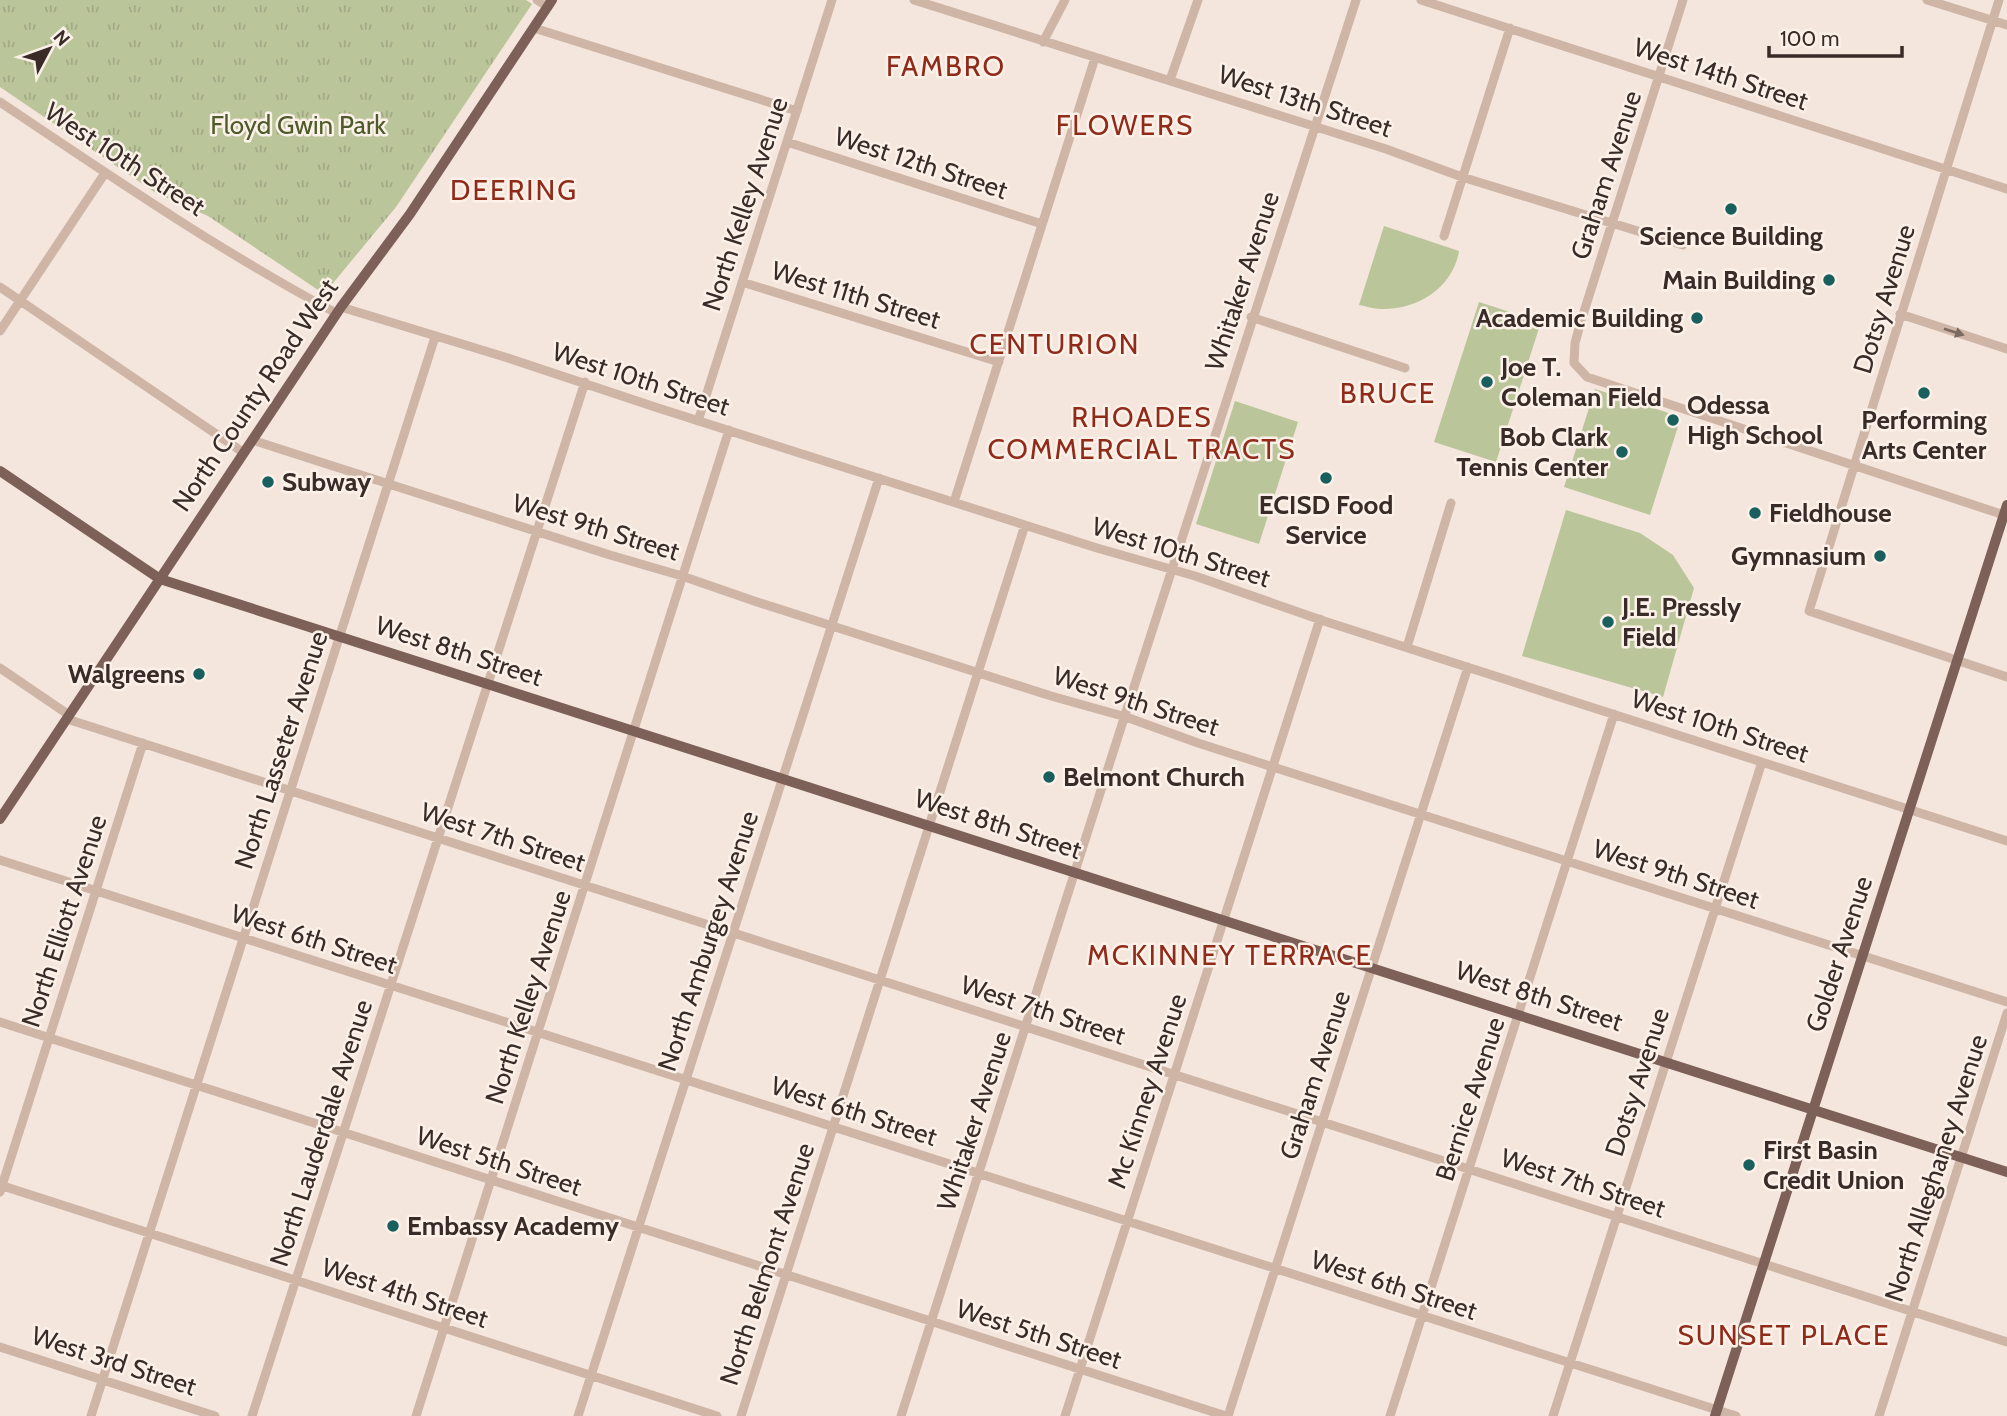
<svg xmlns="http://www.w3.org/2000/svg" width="2007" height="1416" font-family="Cabin,sans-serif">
  <defs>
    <pattern id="park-tufts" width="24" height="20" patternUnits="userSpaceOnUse" patternTransform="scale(1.75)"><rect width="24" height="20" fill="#bbc59a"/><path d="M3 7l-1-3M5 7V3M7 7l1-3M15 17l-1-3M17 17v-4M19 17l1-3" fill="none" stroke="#a2a985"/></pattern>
  </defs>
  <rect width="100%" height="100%" fill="#f4e6dc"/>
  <!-- park -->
  <path fill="url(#park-tufts)" d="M0 0H526L532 4 396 207 324 294 208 216 156 193 0 87Z"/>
  <!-- pitch -->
  <path fill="#bbc59a" d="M1384 226 1459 251C1453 288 1417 310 1381 309 1373 309 1366 306 1359 305Z
    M1479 302 1541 322 1496 462 1434 442Z
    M1595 389 1681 417 1650 515 1564 487Z
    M1235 401 1298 422 1259 544 1196 524Z
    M1566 510 1640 533 1673 555 1694 588 1663 697 1522 656Z"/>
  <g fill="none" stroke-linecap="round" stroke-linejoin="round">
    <!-- minor -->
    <path stroke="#ceb5a6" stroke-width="9" d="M537 0 548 7
      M914 0 1386 149 1462 177 1683 245
      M1421 0 2007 189
      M1683 0 1581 321 1575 343 1574 363 1587 377 2007 516
      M1927 0 2007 25
      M1999 0 1809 611 2007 677
      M534 28 797 111
      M1043 42 1065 0
      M1170 80 1198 0
      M0 102C110 176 220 251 336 313
      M787 142 1042 224
      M1444 236 1510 28
      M742 282 999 362
      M0 287 244 453
      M341 307 508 358 655 407 1097 548 1195 576 1324 621 2007 841
      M1900 314 2007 349
      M1251 317 1405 368
      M0 331 105 173
      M698 421 832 0
      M252 440 610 555 682 576 757 602 1051 696 1126 717 1198 743 2007 1002
      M954 502 1095 58
      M1407 647 1451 503
      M0 668 69 715
      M67 719 2007 1342
      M0 860 1736 1416
      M0 1022 1226 1416
      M0 1185 717 1416
      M0 1192 143 743
      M0 1347 215 1416
      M91 1416 435 337
      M252 1416 585 382
      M416 1416 729 430
      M578 1416 879 478
      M741 1416 1025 525
      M901 1416C1054 944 1200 471 1356 0
      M1065 1416 1320 619
      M1228 1416 1468 667
      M1390 1416 1614 714
      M1553 1416 1762 762
      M1879 1416 2007 1013"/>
    <!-- major -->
    <path stroke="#7d6057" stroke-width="10" d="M0 471 160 579 2007 1172
      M0 819 341 307 410 214 552 0
      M1715 1416 2007 505"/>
  </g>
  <!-- one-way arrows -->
  <defs><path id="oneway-solid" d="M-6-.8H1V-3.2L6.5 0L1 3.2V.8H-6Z" transform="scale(1.75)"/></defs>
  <use fill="#7c6a61" href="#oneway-solid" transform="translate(1954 332) rotate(18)"/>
  <!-- markers -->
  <g fill="#195f5d" stroke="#fbf1e9" stroke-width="2.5">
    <circle cx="1731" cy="209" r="7"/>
    <circle cx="1829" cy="280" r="7"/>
    <circle cx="1697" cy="318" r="7"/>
    <circle cx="1487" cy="382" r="7"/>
    <circle cx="1924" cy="393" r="7"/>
    <circle cx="1673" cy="420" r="7"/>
    <circle cx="1622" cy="452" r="7"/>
    <circle cx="1326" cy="478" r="7"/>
    <circle cx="268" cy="482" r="7"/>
    <circle cx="1755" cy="513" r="7"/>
    <circle cx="1880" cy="556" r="7"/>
    <circle cx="1608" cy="622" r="7"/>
    <circle cx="199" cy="674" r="7"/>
    <circle cx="1049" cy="777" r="7"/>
    <circle cx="1749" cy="1165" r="7"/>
    <circle cx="393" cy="1226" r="7"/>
  </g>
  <g text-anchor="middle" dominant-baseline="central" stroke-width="5" stroke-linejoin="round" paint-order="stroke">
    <!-- street labels -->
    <g font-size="26" fill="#392c28" stroke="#fbf1e9">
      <text transform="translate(1721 74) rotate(18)">West 14th Street</text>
      <text transform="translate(1305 101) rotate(18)">West 13th Street</text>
      <text transform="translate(125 159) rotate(33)">West 10th Street</text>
      <text transform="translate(921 163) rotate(18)">West 12th Street</text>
      <text transform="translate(1606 175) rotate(-72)">Graham Avenue</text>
      <text transform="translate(745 204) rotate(-72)">North Kelley Avenue</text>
      <text transform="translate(1242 281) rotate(-72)">Whitaker Avenue</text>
      <text transform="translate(856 295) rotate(17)">West 11th Street</text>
      <text transform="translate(1884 299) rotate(-73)">Dotsy Avenue</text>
      <text transform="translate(641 379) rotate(18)">West 10th Street</text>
      <text transform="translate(255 395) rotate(-56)">North County Road West</text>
      <text transform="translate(596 527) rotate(17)">West 9th Street</text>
      <text transform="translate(1181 552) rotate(17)">West 10th Street</text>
      <text transform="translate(459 651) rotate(18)">West 8th Street</text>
      <text transform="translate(1136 701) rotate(18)">West 9th Street</text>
      <text transform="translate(1720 726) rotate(18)">West 10th Street</text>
      <text transform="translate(281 750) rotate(-72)">North Lasseter Avenue</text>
      <text transform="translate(998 824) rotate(18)">West 8th Street</text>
      <text transform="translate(503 837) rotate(18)">West 7th Street</text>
      <text transform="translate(1676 874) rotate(18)">West 9th Street</text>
      <text transform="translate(64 921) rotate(-72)">North Elliott Avenue</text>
      <text transform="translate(314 939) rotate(18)">West 6th Street</text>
      <text transform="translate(708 941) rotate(-72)">North Amburgey Avenue</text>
      <text transform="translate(1839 954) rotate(-72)">Golder Avenue</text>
      <text transform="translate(1539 996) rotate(18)">West 8th Street</text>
      <text transform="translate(528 997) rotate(-72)">North Kelley Avenue</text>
      <text transform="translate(1043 1010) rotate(18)">West 7th Street</text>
      <text transform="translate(1315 1075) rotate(-72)">Graham Avenue</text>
      <text transform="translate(1637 1082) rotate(-72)">Dotsy Avenue</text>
      <text transform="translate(1147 1091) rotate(-72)">Mc Kinney Avenue</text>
      <text transform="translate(1470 1099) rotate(-72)">Bernice Avenue</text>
      <text transform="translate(854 1111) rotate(18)">West 6th Street</text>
      <text transform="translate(974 1121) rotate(-72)">Whitaker Avenue</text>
      <text transform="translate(321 1133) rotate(-72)">North Lauderdale Avenue</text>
      <text transform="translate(499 1161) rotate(18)">West 5th Street</text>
      <text transform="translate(1936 1168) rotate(-72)">North Alleghaney Avenue</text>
      <text transform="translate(1583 1183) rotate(18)">West 7th Street</text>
      <text transform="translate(767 1264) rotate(-72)">North Belmont Avenue</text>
      <text transform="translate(1394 1285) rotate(18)">West 6th Street</text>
      <text transform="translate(405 1293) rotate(18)">West 4th Street</text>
      <text transform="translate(1039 1334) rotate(18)">West 5th Street</text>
      <text transform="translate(114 1361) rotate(18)">West 3rd Street</text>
    </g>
    <!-- park labels -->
    <g font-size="26" fill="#4d5a29" stroke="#fbf1e9">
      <text x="298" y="125">Floyd Gwin Park</text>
    </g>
    <!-- poi labels -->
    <g font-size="26" font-weight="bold" fill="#392c28" stroke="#fbf1e9" text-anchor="start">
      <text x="1731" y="236" text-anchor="middle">Science Building</text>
      <text x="1815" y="280" text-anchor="end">Main Building</text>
      <text x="1683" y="318" text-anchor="end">Academic Building</text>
      <text x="1501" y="367">Joe T.<tspan x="1501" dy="30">Coleman Field</tspan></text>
      <text x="1687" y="405">Odessa<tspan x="1687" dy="30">High School</tspan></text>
      <text x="1924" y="420" text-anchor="middle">Performing<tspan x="1924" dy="30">Arts Center</tspan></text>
      <text x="1608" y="437" text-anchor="end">Bob Clark<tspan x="1608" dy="30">Tennis Center</tspan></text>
      <text x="282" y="482">Subway</text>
      <text x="1326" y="505" text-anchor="middle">ECISD Food<tspan x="1326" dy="30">Service</tspan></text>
      <text x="1769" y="513">Fieldhouse</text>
      <text x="1866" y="556" text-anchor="end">Gymnasium</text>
      <text x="1622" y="607">J.E. Pressly<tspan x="1622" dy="30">Field</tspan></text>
      <text x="185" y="674" text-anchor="end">Walgreens</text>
      <text x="1063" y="777">Belmont Church</text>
      <text x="1763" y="1150">First Basin<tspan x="1763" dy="30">Credit Union</tspan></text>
      <text x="407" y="1226">Embassy Academy</text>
    </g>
    <!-- neighbourhood labels -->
    <g font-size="28" letter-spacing="2" fill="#902a19" stroke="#fbf1e9">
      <text x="946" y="66">FAMBRO</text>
      <text x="1125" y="125">FLOWERS</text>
      <text x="514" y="190">DEERING</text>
      <text x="1055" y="344">CENTURION</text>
      <text x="1388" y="393">BRUCE</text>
      <text x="1142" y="417">RHOADES<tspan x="1142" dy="32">COMMERCIAL TRACTS</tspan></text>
      <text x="1230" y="955">MCKINNEY TERRACE</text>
      <text x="1784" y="1335">SUNSET PLACE</text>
    </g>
  </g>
  <!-- north arrow -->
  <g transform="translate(49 49) rotate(49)" stroke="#fbf1e9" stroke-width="5" paint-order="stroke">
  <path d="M0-5L12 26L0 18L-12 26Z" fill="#392c28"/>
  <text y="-10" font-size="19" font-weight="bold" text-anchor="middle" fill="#392c28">N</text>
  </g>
  <!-- scale -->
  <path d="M1769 46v10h133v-10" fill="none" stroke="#392c28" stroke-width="3.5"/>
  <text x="1780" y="46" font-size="21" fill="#392c28" stroke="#fbf1e9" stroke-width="5" paint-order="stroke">100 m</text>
</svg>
